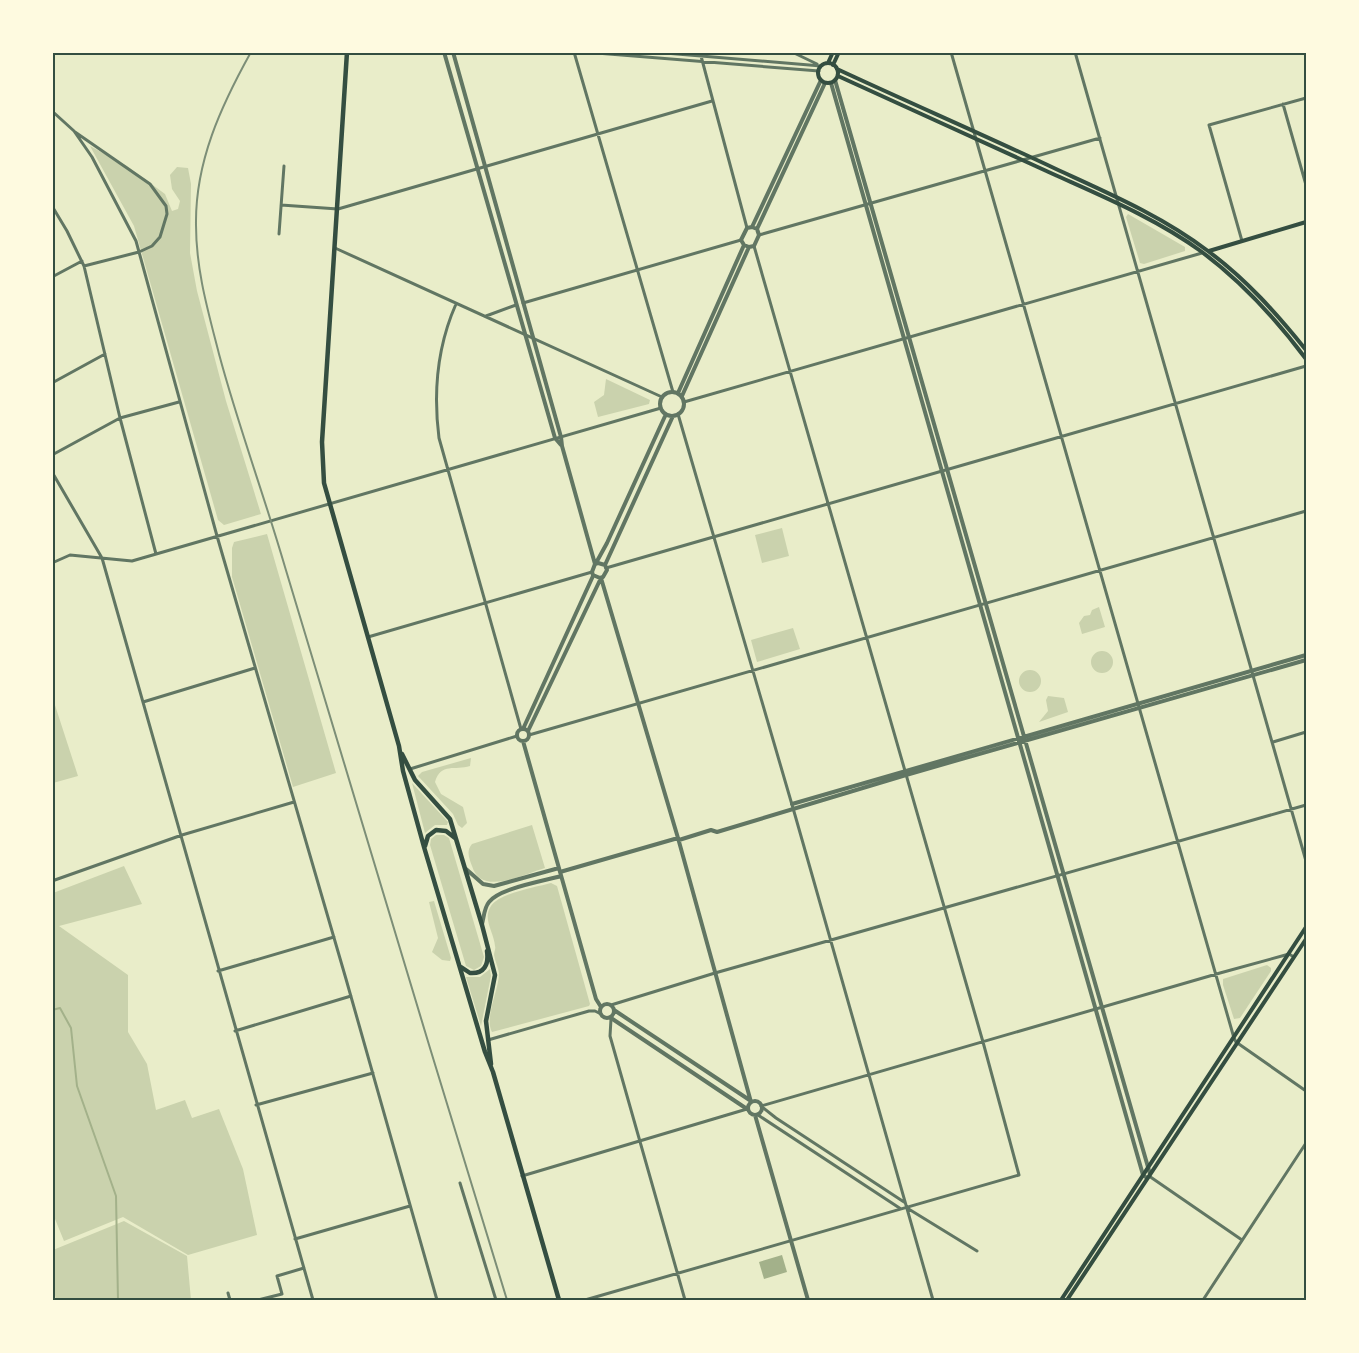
<svg xmlns="http://www.w3.org/2000/svg" width="1359" height="1353" font-family="Mulish,sans-serif">
  <rect width="100%" height="100%" fill="#e9edc9"/>
  <!-- green -->
  <path fill="#cad2ad" d="M90 146 127 166 165 194 172 211 178 209 180 201 172 189 170 175 177 167 188 168 191 184 190 253 197 291 226 401 261 514 224 525 218 520 134 226Z
    M1128 214 1185 247V251L1144 264 1140 263 1126 217Z
    M606 379 650 400 649 404 598 417 594 402 604 395Z
    M782 528 789 556 762 563 755 535Z
    M267 534 336 773 293 787 232 577V548L234 542Z
    M1099 607 1105 627 1082 634 1079 623 1084 616 1090 615 1092 610Z
    M793 628 800 649 757 662 751 640Z
    M1091 662a11 11 0 1 1 22 0a11 11 0 1 1-22 0Z
    M1019 681a11 11 0 1 1 22 0a11 11 0 1 1-22 0Z
    M1048 696 1064 698 1068 712 1039 722 1048 711 1046 700Z
    M53 699 78 776 53 783H52Z
    M471 758 470 766C455 771 441 762 435 782L441 794 463 807 467 823 462 828 458 825 453 814 418 776 422 772Z
    M412 783 448 822 447 825H435L425 833Z
    M532 825 545 868C524 874 481 897 472 866 469 858 466 851 472 844Z
    M436 835H444L449 838 484 957 481 966 474 970 466 966 430 845 431 839Z
    M124 866 142 904 59 926 128 975V1032L147 1064 156 1110 185 1100 192 1118 219 1109 243 1169 257 1235 188 1255 123 1217 64 1241 53 1214V893Z
    M551 883 557 886 590 1004 589 1006 492 1032C484 1017 499 990 499 973 498 967 495 961 494 955 494 952 496 949 495 946 494 932 482 919 491 906 499 893 537 887 551 883Z
    M434 901 451 958 450 961 442 960 432 952 438 938 429 902Z
    M1267 965 1271 968V971L1240 1018 1234 1019 1223 985V979Z
    M490 969 491 976 481 1026 466 977H480Z
    M124 1221 187 1256 191 1300H56L53 1286V1250Z"/>
  <!-- water -->
  <path fill="#a3b18a" d="M782 1255 787 1272 764 1279 759 1262Z"/>
  <g fill="none" stroke-linecap="round" stroke-linejoin="round">
    <!-- stream -->
    <path stroke="#a3b18a" stroke-width="2" d="M52 1010 60 1008 71 1028 77 1086 116 1196 118 1300"/>
    <!-- minor -->
    <path stroke="#617663" stroke-width="3" d="M574 52 673 392
      M584 52 819 71
      M653 52 821 66
      M703 52 701 56 747 228
      M792 52 817 64
      M951 52 1234 1038 1236 1042 1306 1091
      M1075 52 1306 861
      M1283 104 1306 185
      M52 111 74 131 92 157 136 241 217 536 346 979 437 1300
      M75 132 150 184 166 206 167 214 160 237 152 246 139 252 84 266
      M281 205 338 209 712 101
      M52 206 67 231 84 266 120 418 156 554
      M279 234 284 166
      M759 235 1100 138
      M1242 241 1209 125 1306 98
      M335 248 662 397
      M52 277 82 261
      M523 303 741 240
      M456 304C437 347 433 391 439 438L521 729
      M486 316 516 305
      M52 383 105 354
      M684 402 1202 253
      M678 414 795 815 933 1300
      M52 455 120 418 179 402
      M52 472 102 558 313 1300
      M52 563 70 555 132 561 661 408
      M606 568 1306 366
      M368 637 592 572
      M143 702 255 668
      M529 735 1306 511
      M1273 742 1306 732
      M410 769 517 736
      M52 881 182 835 294 802
      M218 971 334 937
      M611 1005 715 973 1306 805
      M611 1019 610 1036 685 1300
      M235 1031 351 996
      M488 1040 589 1011H595L601 1014
      M256 1105 373 1073
      M761 1106 1220 973 1289 954 1294 957
      M761 1106 776 1118 904 1202
      M758 1115 901 1209
      M522 1176 747 1109
      M1149 1176 1242 1240
      M460 1183 496 1300
      M907 1208 977 1251
      M295 1239 410 1206
      M228 1293 230 1300
      M258 1300 282 1294 277 1276 304 1268
      M585 1300 1019 1175 983 1042 754 246
      M1203 1300 1306 1143"/>
    <!-- tertiary -->
    <path stroke="#617663" stroke-width="4" d="M444 52 555 438 561 445
      M453 52 561 437 562 446 595 564
      M835 80 1150 1174
      M831 83 1143 1175 1147 1178
      M752 227 821 80
      M752 227 757 229 759 235 754 246 749 247 744 245 741 240 747 228Z
      M757 229 825 83
      M660 404a12 12 0 1 1 24 0a12 12 0 1 1-24 0Z
      M678 393 744 245
      M682 396 749 247
      M596 563 607 543 666 414
      M605 565 598 563 595 564 592 572 593 575 600 578 603 577 607 570 605 565 673 416
      M601 578 678 838 751 1102
      M517 735a6 6 0 1 1 12 0a6 6 0 1 1-12 0Z
      M523 729 593 576
      M528 731 601 578
      M523 741 596 999 601 1007
      M792 804 1306 655
      M679 840 711 830 717 832 906 775 1306 660
      M466 869 483 884 494 886 559 868
      M560 872 678 838
      M482 924C484 917 484 908 489 902 500 888 544 881 561 876
      M600 1011a7 7 0 1 1 14 0a7 7 0 1 1-14 0Z
      M614 1010 751 1101
      M611 1018 747 1109
      M748 1108a7 7 0 1 1 14 0a7 7 0 1 1-14 0Z
      M755 1115 808 1300"/>
    <!-- secondary -->
    <path stroke="#344e41" stroke-width="4" d="M828 63 833 52
      M818 73a10 10 0 1 1 20 0a10 10 0 1 1-20 0Z
      M833 65 839 52
      M837 69C910 103 984 135 1056 169 1108 193 1162 216 1208 251 1246 279 1277 314 1306 350
      M838 76C909 109 982 141 1053 174 1104 197 1157 219 1202 252 1242 282 1276 319 1306 359
      M1209 251 1306 222
      M1061 1300 1306 927
      M1067 1300 1306 939"/>
    <!-- primary -->
    <path stroke="#344e41" stroke-width="4.5" d="M347 52 322 442 324 483 399 746 403 771 424 847 485 1052 493 1072 559 1300
      M402 754 415 780 450 819 482 925 495 975 486 1021 491 1064
      M425 846 428 836 436 830 446 831 455 838
      M461 967 470 973C484 974 489 965 487 951"/>
    <!-- rail -->
    <path stroke="#7c8e77" stroke-width="2" d="M251 52C221 106 195 162 196 225 196 270 208 311 219 354 238 425 264 495 285 567 358 811 432 1056 507 1300"/>
  </g>
  <!-- border -->
  <rect width="1359" height="1353" fill="none" stroke="#fefae0" stroke-width="108"/>
  <rect x="54" y="54" width="1251" height="1245" fill="none" stroke="#344e41" stroke-width="2"/>
</svg>
